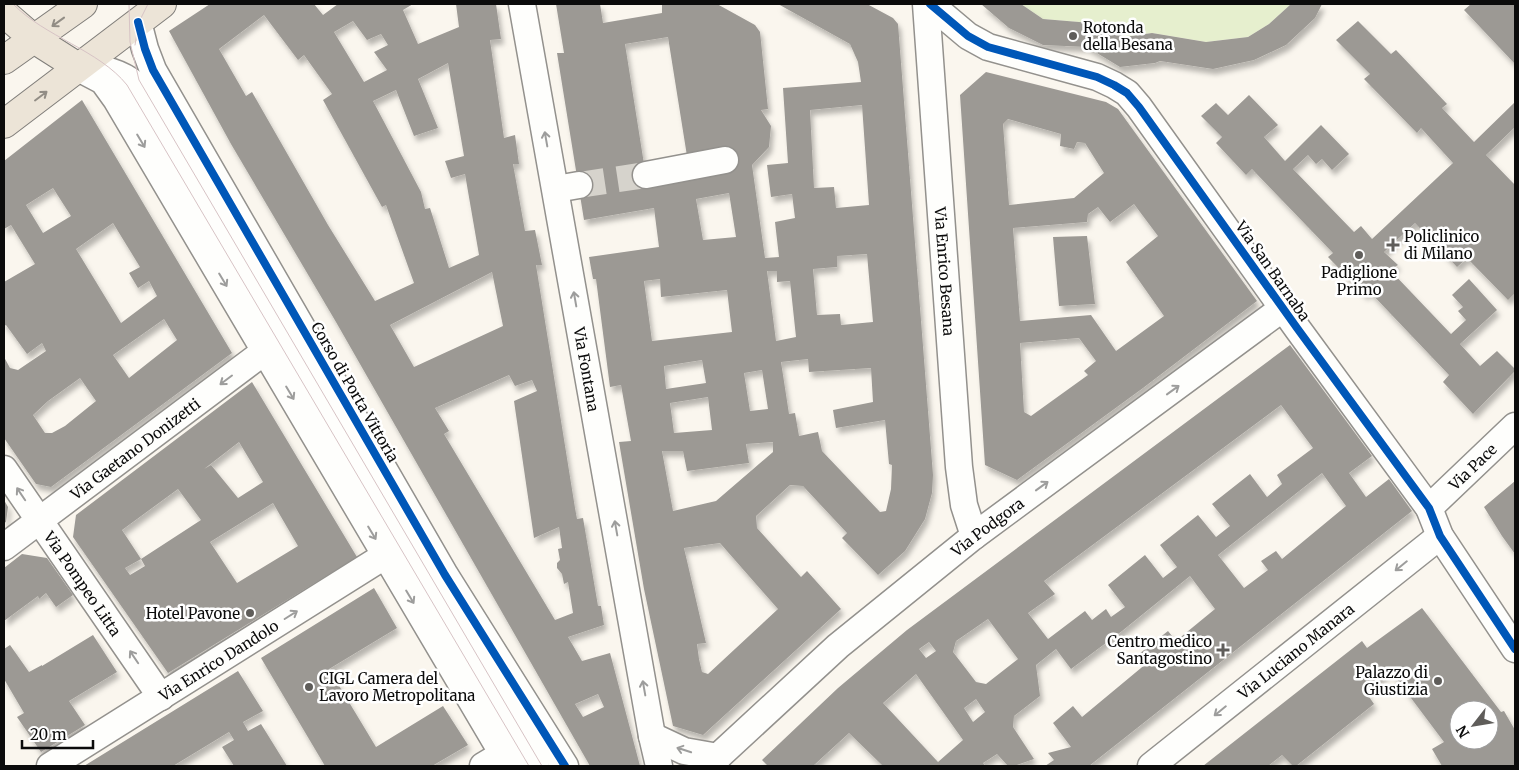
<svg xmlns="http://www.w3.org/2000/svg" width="1519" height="770" font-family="Merriweather,serif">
  <defs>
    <filter id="shadow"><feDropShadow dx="3" dy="5.5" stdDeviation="2.5" flood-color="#0004"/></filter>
  </defs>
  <rect width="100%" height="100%" fill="#faf6ee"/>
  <!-- green -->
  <path fill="#e6efce" d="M1021 4H1291L1269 24 1248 37 1206 42 1152 33 1124 37 1103 24 1043 19Z"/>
  <!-- building -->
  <path fill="#9c9994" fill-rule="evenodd" filter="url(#shadow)" d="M210 4H314L323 15 338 4H413L403 10 418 44 459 27 456 4H496L501 39 490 40 504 138 515 135 519 164H513L525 231 535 230 542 265H536L575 508 577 519 583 518 598 606H601L604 625 568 637 582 661 610 653 640 766H590L336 322 231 144 169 31ZM264 15 298 60 304 55 332 94 323 100 382 207 386 205 414 283 375 301 328 225 252 92 246 96 219 49ZM353 21 367 40 381 34 388 45 374 52 387 70 364 82 334 32ZM448 63 464 156 445 161 451 178 465 174 479 255 449 268 430 208 425 209 421 192 373 101 396 90 414 136 438 128 418 79ZM492 272 503 326 414 367 390 325ZM509 375 515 386 532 380 537 391 514 401 534 538 559 527 562 548 558 549 560 560 557 563V568L562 574 564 584 568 582 573 613 555 620 444 434 449 431 435 408ZM598 694 604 707 583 717 575 704Z
    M556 4H600L603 23 662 13V4H717L755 25 760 32 768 109 761 110 771 126 769 147 752 165 765 258 779 257 775 222 795 218 792 194 771 197 767 165 788 163 783 88 861 82 858 62 850 44 778 4H867L893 18 898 24 933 475 932 493 925 519 905 551 878 575 842 538 847 533 803 486 790 485 756 516 757 528 801 577 807 571 841 609 703 735 673 726 644 589 619 442 631 441 621 385 610 387 596 279H593L589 257 659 247 654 208 584 220 557 53H564ZM668 37 687 156 647 183 625 44ZM862 105 869 205 836 208 834 187 814 188 810 110ZM729 193 736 237 703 240 696 199ZM867 254 873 322 841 325 840 314 817 315 813 269 837 267V256ZM767 271H777V282L790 281 796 337 776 341ZM660 279 661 297 727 290 732 332 652 341 644 281ZM808 359 809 372 871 368 873 402 833 410 836 428 885 420 889 464 892 465 891 489 886 511 880 512 822 451 818 432 799 436 795 413 789 414 781 362ZM702 360 706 383 666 389 664 366ZM762 370 768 409 750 411 744 373ZM708 397 712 430 674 433 670 403ZM773 442V452L716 501 673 511 662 451H683L687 471 749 463 746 444ZM720 543 778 609 708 674 702 672 699 659 697 644 706 643 684 548Z
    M981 4H1021L1043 19 1103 24 1124 37 1152 33 1206 42 1248 37 1269 24 1291 4H1322L1315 18 1286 45 1254 60 1213 69 1160 61 1155 63 1120 67 1087 47 1043 45 1009 28Z
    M1471 4H1515V64L1464 10Z
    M1358 21 1391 54 1396 50 1447 104 1442 108 1474 142 1515 102V127L1486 155 1515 185V293L1508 300 1467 258 1457 267 1415 223 1384 252 1398 265 1390 270 1451 334 1466 320 1458 311 1463 307 1452 295 1469 279 1497 310 1460 344 1480 366 1497 351 1515 369V371L1473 414 1443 382 1449 375 1369 291 1365 295 1328 257 1333 253 1252 169 1246 175 1216 143 1222 137 1201 116 1216 103 1228 115 1249 95 1278 125 1264 137 1285 161 1321 125 1349 154 1332 170 1322 159 1316 164 1308 155 1293 169 1354 232 1361 226 1372 239 1453 163 1421 128 1417 133 1364 79 1370 74 1336 40Z
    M986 72 1106 102 1118 109 1257 301 1143 388 1017 480 985 465 960 95ZM1008 119 1061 134 1060 146 1074 149 1077 142 1085 143 1104 173 1074 198 1009 205 1003 124ZM1134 204 1158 236 1126 262 1164 316 1116 351 1091 315 1020 321 1013 228 1087 222 1088 214 1098 207 1110 222ZM1079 338 1096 361 1084 371 1088 375 1031 416 1024 412 1020 343Z
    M82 100 232 353 51 487 36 484 4 438V357L10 368 18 370 46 351 42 343 27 354 6 325 4 326V282L35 264 11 225 4 229V161ZM53 188 71 216 43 233 26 205ZM113 223 140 267 129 273 138 288 149 281 157 296 121 323 76 249ZM164 319 177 340 129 378 113 355ZM80 378 96 401 65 426 52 433H45L33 415 48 401Z
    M1087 236 1095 304 1059 306 1053 237Z
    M1290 345 1372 456 1349 473 1366 497 1389 479 1412 511 1089 766H1045L1054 760 1048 753 1071 747 1053 723 1073 706 1082 717 1147 663 1139 654 1168 631 1176 641 1215 609 1190 576 1122 631 1071 669 1056 649 1036 665 1040 696 1014 716 1013 727 1034 759 1014 766H1008L997 754 983 763 985 766H883L849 733 813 766H768L762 760 838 688 907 630ZM1281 405 1313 448 1277 475 1282 484 1267 497 1250 474 1212 504 1230 526 1216 537 1198 515 1160 545 1177 567 1163 578 1145 555 1108 585 1125 607 1111 617 1106 609 1092 620 1085 611 1048 639 1028 613 1055 594 1044 581ZM1322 473 1346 506 1282 559 1276 551 1261 561 1268 570 1244 588 1218 555ZM988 619 1018 659 986 684 976 682 953 652 956 641ZM929 642 936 651 926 658 919 649ZM916 674 963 740 938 762 883 703ZM976 699 985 712 973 722 964 708Z
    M252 382 357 557 168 673 73 537 76 515ZM239 442 263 482 238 498 211 465 204 469ZM178 489 201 520 141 559 145 566 130 575 125 568 141 559 122 530ZM273 503 298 546 237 583 210 542Z
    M1515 481V554L1502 536 1484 507Z
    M4 500 8 507 6 522 4 523Z
    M22 554 47 558 73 595 56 607 46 593 39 599 38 596 4 621V568Z
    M374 588 397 628 329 669 376 747 443 706 468 745 432 766H325L261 658Z
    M1422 608 1501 712 1504 711 1515 730V766H1442L1432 749 1444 742 1390 670 1365 691 1374 704 1296 766H1293L1282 755 1268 766H1203L1362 641 1367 648ZM1459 710H1489V740H1459Z
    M93 635 117 672 69 701 85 725 41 752 17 717 24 713 4 679V649L10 645 29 672 42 665V666Z
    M238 671 263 711 243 722 248 731 261 724 287 766H234L222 747 234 740 229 732 173 766H84Z"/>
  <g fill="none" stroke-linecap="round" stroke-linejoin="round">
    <!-- minor-tunnel -->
    <path stroke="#d6d3cc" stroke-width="26" stroke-dasharray="26 13" stroke-linecap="butt" d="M579 185 646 175"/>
    <defs>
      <g id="minor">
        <path id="s1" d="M522 4 652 736 659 766"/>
        <path id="s2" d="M926 4 959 467 964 505 974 536"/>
        <path d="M930 4 968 36 988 47 1097 77 1114 85 1127 93 1139 107 1297 328 1429 508 1440 536 1515 649"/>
        <path d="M138 22 145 49 153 70 445 575 565 766"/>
        <path d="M78 67C99 67 119 71 136 85L536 766"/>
        <path d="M84 71 103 81 116 99 510 766"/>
        <path d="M646 175 725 160"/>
        <path d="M556 189 579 185"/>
        <path id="s3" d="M4 469 161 697"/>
        <path id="s4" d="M1429 508 1515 426"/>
        <path id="s5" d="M4 547 265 351"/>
        <path d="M652 736 684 751 718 757"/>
        <path id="s6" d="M50 766 386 555"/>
        <path d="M483 766 503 754"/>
        <path id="s7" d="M708 766 838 646 974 536 1283 308"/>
        <path id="s8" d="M1151 766 1440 536"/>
      </g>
      <path id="major" d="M4 13 34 39 78 67
        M4 60 83 4
        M4 124 162 4"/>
    </defs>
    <!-- minor casing -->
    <use href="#minor" stroke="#93918d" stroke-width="29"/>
    <!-- major casing -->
    <use href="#major" stroke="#807e7a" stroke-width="30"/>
    <!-- minor -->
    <use href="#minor" stroke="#fefefc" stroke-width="26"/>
    <!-- major -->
    <use href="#major" stroke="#ece4d7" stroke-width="28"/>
    <!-- tram -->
    <path stroke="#d7c3c5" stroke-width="1" d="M13 4C45 37 99 50 127 85L529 766
      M129 4 130 42 139 80 542 766
      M135 45 139 22 148 4"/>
    <defs>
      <path id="cycleway" d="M930 4 968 36 988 47 1097 77 1114 85 1127 93 1139 107 1297 328 1429 508 1440 536 1515 649
        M138 22 145 49 153 70 445 575 565 766"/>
    </defs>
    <!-- cycleway casing -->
    <use href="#cycleway" stroke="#fff" stroke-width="11"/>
    <!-- cycleway -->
    <use href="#cycleway" stroke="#0057b8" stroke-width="8"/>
  </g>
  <!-- one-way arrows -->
  <defs><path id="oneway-shaft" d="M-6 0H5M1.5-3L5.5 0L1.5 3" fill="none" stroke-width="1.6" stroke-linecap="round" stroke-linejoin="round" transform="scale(1.25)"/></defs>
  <g stroke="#928d85">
    <use href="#oneway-shaft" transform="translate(58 22) rotate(144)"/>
    <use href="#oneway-shaft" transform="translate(41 96) rotate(-37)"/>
  </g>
  <g stroke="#9d9d9c">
    <use href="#oneway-shaft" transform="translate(546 139) rotate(-100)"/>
    <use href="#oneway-shaft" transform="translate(141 141) rotate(59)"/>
    <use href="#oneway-shaft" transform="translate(223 280) rotate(59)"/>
    <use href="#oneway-shaft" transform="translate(575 299) rotate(-100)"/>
    <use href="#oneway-shaft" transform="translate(226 380) rotate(143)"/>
    <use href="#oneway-shaft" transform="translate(1173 390) rotate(-36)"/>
    <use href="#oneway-shaft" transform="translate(290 393) rotate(59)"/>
    <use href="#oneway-shaft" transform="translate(1042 486) rotate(-36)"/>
    <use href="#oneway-shaft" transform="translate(21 494) rotate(-124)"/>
    <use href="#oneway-shaft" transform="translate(616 528) rotate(-100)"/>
    <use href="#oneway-shaft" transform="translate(372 533) rotate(59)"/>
    <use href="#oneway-shaft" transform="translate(1401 566) rotate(141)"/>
    <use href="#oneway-shaft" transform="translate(410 597) rotate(59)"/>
    <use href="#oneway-shaft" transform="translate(291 615) rotate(-32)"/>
    <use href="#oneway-shaft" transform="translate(134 657) rotate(-124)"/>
    <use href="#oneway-shaft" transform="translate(644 688) rotate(-100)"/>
    <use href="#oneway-shaft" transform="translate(1220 711) rotate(141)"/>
    <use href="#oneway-shaft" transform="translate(684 750) rotate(-162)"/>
  </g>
  <!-- markers -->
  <g fill="#5f5d5a" stroke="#fff" stroke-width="2">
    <circle cx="1073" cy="36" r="5"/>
    <path d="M1390.5 237.5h5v5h5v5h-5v5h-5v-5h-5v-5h5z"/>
    <circle cx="1359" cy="255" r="5"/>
    <circle cx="250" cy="613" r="5"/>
    <path d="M1220.5 642.5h5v5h5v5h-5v5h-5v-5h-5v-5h5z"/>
    <circle cx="1438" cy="681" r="5"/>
    <circle cx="309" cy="687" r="5"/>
  </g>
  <g text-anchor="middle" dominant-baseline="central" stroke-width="5" stroke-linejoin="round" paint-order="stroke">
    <!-- poi labels -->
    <g font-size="15" fill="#0b0b0b" stroke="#fff" text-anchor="start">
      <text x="1083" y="27">Rotonda<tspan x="1083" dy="17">della Besana</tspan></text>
      <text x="1404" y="236">Policlinico<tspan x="1404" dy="17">di Milano</tspan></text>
      <text x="1359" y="272" text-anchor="middle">Padiglione<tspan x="1359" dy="17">Primo</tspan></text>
      <text x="240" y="613" text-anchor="end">Hotel Pavone</text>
      <text x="1212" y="641" text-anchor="end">Centro medico<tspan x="1212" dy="17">Santagostino</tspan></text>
      <text x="1428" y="672" text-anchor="end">Palazzo di<tspan x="1428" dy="17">Giustizia</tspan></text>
      <text x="319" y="678">CIGL Camera del<tspan x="319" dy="17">Lavoro Metropolitana</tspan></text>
    </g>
    <!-- street labels -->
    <g font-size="15" fill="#0b0b0b" stroke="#fff">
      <text stroke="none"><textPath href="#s2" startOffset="268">Via Enrico Besana</textPath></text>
      <text transform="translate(1273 271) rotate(55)">Via San Barnaba</text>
      <text stroke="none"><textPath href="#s1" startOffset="371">Via Fontana</textPath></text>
      <text transform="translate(355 392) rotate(60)">Corso di Porta Vittoria</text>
      <text stroke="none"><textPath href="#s5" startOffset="164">Via Gaetano Donizetti</textPath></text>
      <text stroke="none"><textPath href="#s4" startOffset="60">Via Pace</textPath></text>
      <text stroke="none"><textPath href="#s7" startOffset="368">Via Podgora</textPath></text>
      <text stroke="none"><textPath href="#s3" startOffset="139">Via Pompeo Litta</textPath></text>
      <text stroke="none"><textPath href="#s8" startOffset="185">Via Luciano Manara</textPath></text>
      <text stroke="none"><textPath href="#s6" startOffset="199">Via Enrico Dandolo</textPath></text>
    </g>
  </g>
  <!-- border -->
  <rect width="1519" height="770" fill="none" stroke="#0b0b0b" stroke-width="10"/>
  <!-- north arrow -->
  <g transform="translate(1474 725) rotate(239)"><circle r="24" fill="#ffffff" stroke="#9d9d9d"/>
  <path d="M0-4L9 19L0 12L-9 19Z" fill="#5f5d5a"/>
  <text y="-8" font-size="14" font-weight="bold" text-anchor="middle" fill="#0b0b0b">N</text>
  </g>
  <!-- scale -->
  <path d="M22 740v8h71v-8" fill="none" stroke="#0b0b0b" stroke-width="2.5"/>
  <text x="30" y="740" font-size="15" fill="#0b0b0b" stroke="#ffffff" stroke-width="4" paint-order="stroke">20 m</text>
</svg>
